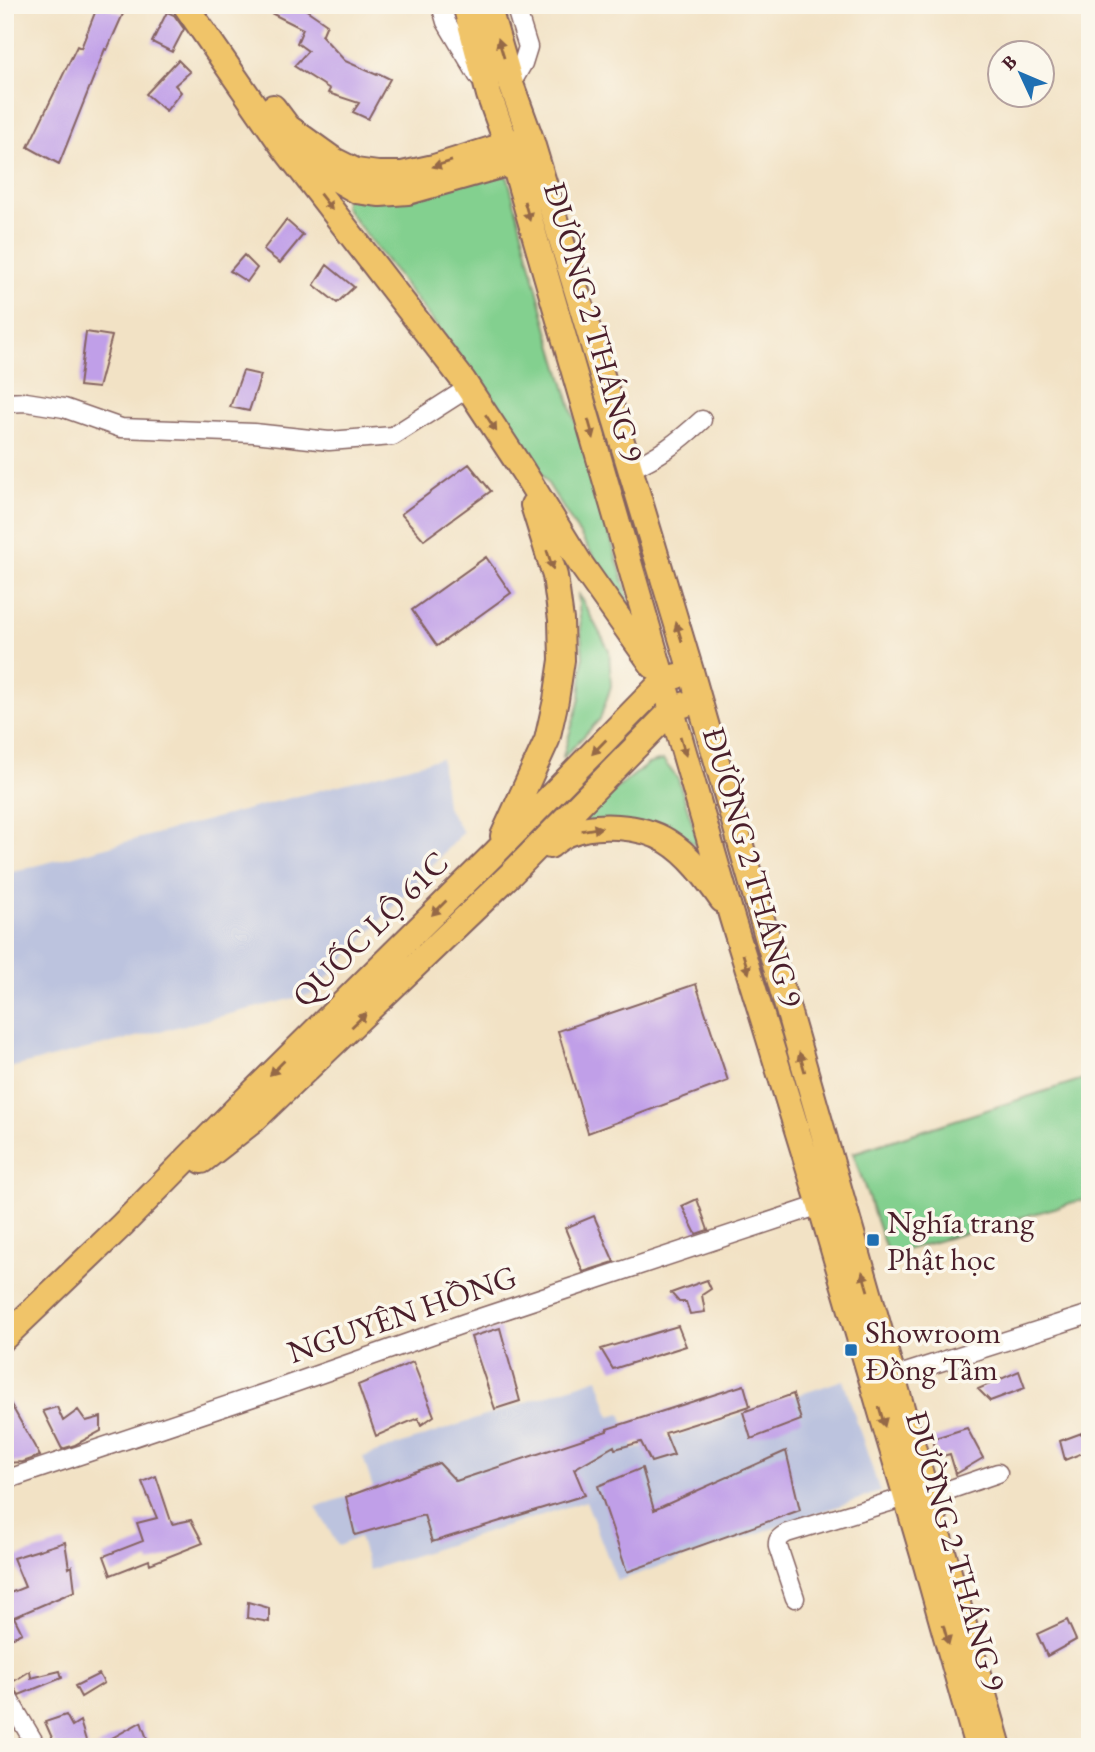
<svg xmlns="http://www.w3.org/2000/svg" width="1095" height="1752" font-family="'EB Garamond',serif">
  <rect width="100%" height="100%" fill="#fbf7ec"/>
  <filter id="ink" filterUnits="userSpaceOnUse"><feTurbulence type="fractalNoise" baseFrequency=".0143" numOctaves="2"/><feDisplacementMap in="SourceGraphic" scale="14" xChannelSelector="R" yChannelSelector="G"/><feConvolveMatrix kernelMatrix="1 2 1 2 8 2 1 2 1" color-interpolation-filters="sRGB"/></filter>
  <filter id="wash" filterUnits="userSpaceOnUse"><feTurbulence type="fractalNoise" baseFrequency=".00686" numOctaves="4" result="noise"/><feDisplacementMap in="SourceGraphic" scale="28" xChannelSelector="R" yChannelSelector="G"/><feGaussianBlur stdDeviation="1.57" result="paint"/><feColorMatrix in="noise" values="0 0 0 0 0 0 0 0 0 0 0 0 0 0 0 0 0 1.4 0 .05"/><feComposite in="paint" operator="in"/></filter>
  <g filter="url(#wash)">
    <rect width="100%" height="100%" fill="#f2e2c5"/>
    <!-- industrial -->
    <path fill="#bcc3de" d="M441 758 446 806 463 832 312 994 5 1069V874Z
      M598 1378 610 1416 621 1413 634 1450 843 1380 880 1492 617 1581 586 1501 369 1570 359 1537 338 1546 316 1507 373 1488 363 1457Z"/>
    <!-- green -->
    <path fill="#83d08f" stroke="#66785d" stroke-width="2" d="M503 175 508 178 548 331 635 619 629 622 597 562 535 463 472 372 344 206 346 198Z
      M578 593 609 650 611 686 600 719 562 759 580 699 583 658Z
      M663 760 678 779 700 847 669 829 580 823 601 801 648 764Z
      M1089 1077 1090 1198 888 1255 853 1153Z"/>
    <g id="blocks">
      <!-- building -->
      <path fill="#c09fe8" d="M98 5 123 14 107 50 105 49 59 164 28 147 77 46 81 48Z
        M255 5H307L305 9 327 24 322 36 345 61 377 75 378 73 390 79 368 119 353 112 359 103 328 93 330 89 294 66 308 51 297 43 303 29Z
        M167 12 174 15 184 29 172 52 152 42Z
        M178 60 190 72 175 85 181 92 166 111 146 94Z
        M286 220 303 235 280 263 263 250Z
        M244 255 257 268 247 282 230 271Z
        M327 265 354 287 337 303 314 285Z
        M86 332 112 336 98 388 79 386Z
        M243 371 261 375 249 411 230 407Z
        M469 464 491 491 424 540 401 514Z
        M486 557 511 593 437 646 412 610Z
        M696 984 728 1081 588 1133 558 1031Z
        M697 1199 708 1230 696 1234 682 1206Z
        M594 1216 614 1262 583 1272 565 1228Z
        M707 1280 711 1289 702 1295 705 1312 690 1314 686 1302H679L671 1293Z
        M678 1326 686 1346 613 1369 601 1349Z
        M500 1328 520 1401 495 1409 471 1337Z
        M413 1362 434 1416 421 1425 418 1418 376 1436 358 1385Z
        M1019 1371 1025 1388 990 1401 978 1389Z
        M744 1385 750 1406 665 1433 674 1455 651 1462 641 1442 615 1449 614 1446 574 1469 585 1495 432 1542 424 1515 355 1535 346 1497 439 1463 456 1481 607 1431V1429Z
        M5 1394 40 1456 23 1462 5 1463Z
        M793 1394 801 1420 751 1439 743 1412Z
        M57 1407 63 1421 78 1410 86 1421 101 1417V1431L75 1445 62 1449 43 1411Z
        M967 1428 983 1458 956 1474 950 1454 939 1457 932 1439Z
        M1090 1430V1450L1065 1460 1060 1441Z
        M786 1451 800 1510 627 1572 598 1486 642 1468 654 1510Z
        M156 1476 172 1524 191 1520 203 1543 150 1564 149 1560 111 1575 104 1556 143 1541 137 1523 157 1518 142 1482Z
        M65 1542 69 1568 72 1566 75 1591 14 1617 22 1633 5 1641V1595L25 1587 13 1558Z
        M248 1602 269 1608V1622L247 1618Z
        M1067 1620 1076 1640 1047 1656 1037 1634Z
        M30 1671 31 1678 60 1671 62 1678 19 1695 11 1683Z
        M99 1674 104 1683 81 1697 75 1686Z
        M66 1715 72 1726 80 1721 88 1747H56L45 1722Z
        M141 1722 150 1747H96Z"/>
    </g>
  </g>
  <g filter="url(#ink)">
    <use href="#blocks" fill-opacity="0" stroke="#856361" stroke-width="2"/>
    <g fill="none" stroke-linecap="round" stroke-linejoin="round">
      <defs>
        <path id="minor" d="M441 5 446 22 478 76
          M511 84 523 63 528 47 515 5
          M5 403 26 402 64 408 121 428 254 433 329 441 393 436 468 388
          M630 469C660 456 678 442 702 420
          M893 1377 1090 1314
          M5 1480 274 1390 465 1323 820 1205
          M928 1497 998 1473
          M795 1598 778 1547C777 1539 780 1537 787 1533L906 1497
          M5 1693 37 1747"/>
        <path id="highway" d="M185 5 284 148 303 160 357 191 380 194 408 192 528 158
          M465 5 489 95 513 161 732 918 820 1205 926 1565 977 1747
          M488 5 511 84 530 136 691 671 999 1747
          M273 107 288 127 334 160 356 171 378 174H402L434 167 523 139
          M284 148 463 380 523 471 580 563 653 666
          M503 836 547 740 556 700 562 660 561 620 555 576 533 505
          M550 846C555 842 561 837 568 834 595 822 641 825 667 841 689 854 707 879 722 900
          M202 1161 253 1121 512 873 673 709 686 704
          M5 1337 122 1225 241 1104 495 853 664 680 677 676"/>
      </defs>
      <!-- minor casing -->
      <use href="#minor" stroke="#856361" stroke-width="21"/>
      <!-- highway casing -->
      <use href="#highway" stroke="#856361" stroke-width="28"/>
      <!-- minor -->
      <use href="#minor" stroke="#fff" stroke-width="18"/>
      <!-- highway -->
      <use href="#highway" stroke="#f0c469" stroke-width="24"/>
    </g>
    <!-- one-way arrows -->
    <defs><path id="oneway-solid" d="M-6-.8H1V-3.2L6.5 0L1 3.2V.8H-6Z" transform="scale(1.75)"/></defs>
    <g fill="#956947">
      <use href="#oneway-solid" transform="translate(501 48) rotate(-107)"/>
      <use href="#oneway-solid" transform="translate(442 164) rotate(163)"/>
      <use href="#oneway-solid" transform="translate(326 202) rotate(52)"/>
      <use href="#oneway-solid" transform="translate(527 211) rotate(74)"/>
      <use href="#oneway-solid" transform="translate(491 423) rotate(57)"/>
      <use href="#oneway-solid" transform="translate(591 429) rotate(74)"/>
      <use href="#oneway-solid" transform="translate(550 560) rotate(72)"/>
      <use href="#oneway-solid" transform="translate(679 632) rotate(-107)"/>
      <use href="#oneway-solid" transform="translate(683 746) rotate(74)"/>
      <use href="#oneway-solid" transform="translate(599 747) rotate(134)"/>
      <use href="#oneway-solid" transform="translate(592 829) rotate(-9)"/>
      <use href="#oneway-solid" transform="translate(439 908) rotate(135)"/>
      <use href="#oneway-solid" transform="translate(746 964) rotate(73)"/>
      <use href="#oneway-solid" transform="translate(359 1020) rotate(-44)"/>
      <use href="#oneway-solid" transform="translate(802 1062) rotate(-106)"/>
      <use href="#oneway-solid" transform="translate(277 1068) rotate(135)"/>
      <use href="#oneway-solid" transform="translate(865 1281) rotate(-106)"/>
      <use href="#oneway-solid" transform="translate(882 1417) rotate(74)"/>
      <use href="#oneway-solid" transform="translate(946 1635) rotate(74)"/>
    </g>
  </g>
  <!-- markers -->
  <g fill="#1f6fb2" stroke="#fbf7ec" stroke-width="2.5">
    <rect x="866" y="1233" width="14" height="14" rx="3.5"/>
    <rect x="844" y="1343" width="14" height="14" rx="3.5"/>
  </g>
  <g text-anchor="middle" dominant-baseline="central" stroke-width="7" stroke-linejoin="round" paint-order="stroke">
    <!-- street labels -->
    <g font-size="32" fill="#4a1f2b" stroke="#fbf7ec">
      <text transform="translate(594 322) rotate(74)">ĐƯỜNG 2 THÁNG 9</text>
      <text transform="translate(753 867) rotate(74)">ĐƯỜNG 2 THÁNG 9</text>
      <text transform="translate(370 929) rotate(-45)">QUỐC LỘ 61C</text>
      <text transform="translate(402 1314) rotate(-19)">NGUYÊN HỒNG</text>
      <text transform="translate(956 1551) rotate(74)">ĐƯỜNG 2 THÁNG 9</text>
    </g>
    <!-- poi labels -->
    <g font-size="32" fill="#4a1f2b" stroke="#fbf7ec" text-anchor="start">
      <text x="887" y="1222">Nghĩa trang<tspan x="887" dy="37">Phật học</tspan></text>
      <text x="865" y="1332">Showroom<tspan x="865" dy="37">Đồng Tâm</tspan></text>
    </g>
  </g>
  <!-- margin -->
  <rect width="1095" height="1752" fill="none" stroke="#fbf7ec" stroke-width="28"/>
  <!-- north arrow -->
  <g transform="translate(1021 74) rotate(314)"><circle r="33" fill="#fbf7ec" stroke="#b4a19f" stroke-width="2"/>
  <path d="M0-5L12 26L0 18L-12 26Z" fill="#1f6fb2"/>
  <text y="-10" font-size="19" font-weight="bold" text-anchor="middle" fill="#4a1f2b">B</text>
  </g>
</svg>
